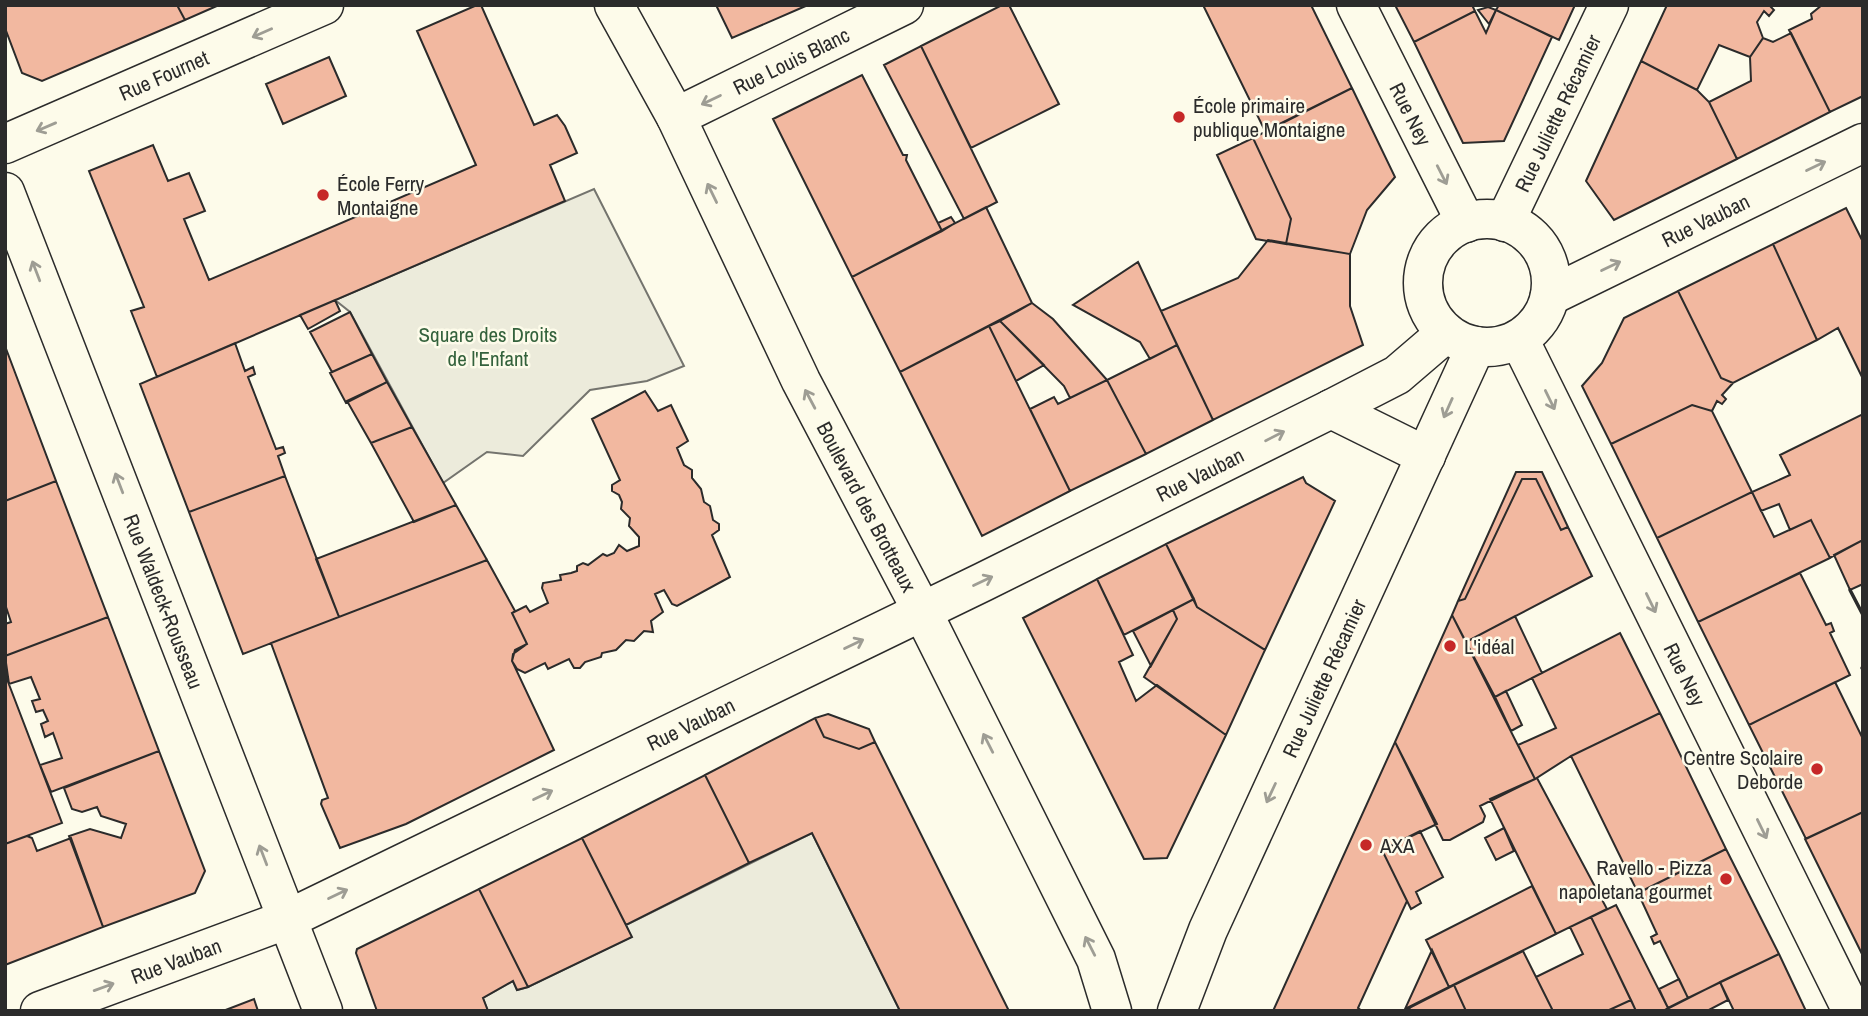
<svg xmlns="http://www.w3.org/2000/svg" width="1868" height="1016" font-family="'Archivo Narrow',sans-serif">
  <rect width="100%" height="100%" fill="#fdfbea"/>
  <!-- green -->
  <path fill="#ecebdb" stroke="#74746e" stroke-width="2" d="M594 189 684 366 647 381 590 390 523 456 487 452 443 483 350 312 335 300Z
    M812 833 900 1011H488L483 998 513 981 517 990 528 987 631 937 626 925Z"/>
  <!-- building -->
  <path fill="#f2b8a0" stroke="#2b2b2b" stroke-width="2" d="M5 5H177L185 20 42 81 22 73 5 28Z
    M177 5H219L185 20Z
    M477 5H481L534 125 557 115 565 126 577 153 550 165 565 201 157 377 131 311 144 307 89 171 153 145 168 181 189 173 205 211 184 219 209 280 476 165 417 31Z
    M716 5H808L732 38Z
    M1002 5H1009L1059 104 971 148 921 46Z
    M1203 5H1311L1352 88 1265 131Z
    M1395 5H1472L1475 11 1414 42Z
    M1499 5H1575L1559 40 1496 10Z
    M1667 5H1769L1774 10 1769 16 1764 11 1757 22 1763 38 1750 57 1719 45 1697 90 1641 61Z
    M1822 5 1863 6V96L1830 112 1789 30 1812 19 1811 14Z
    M1488 7 1496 10 1489 24 1478 10Z
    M1496 10 1552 37 1504 141 1463 143 1414 42 1475 11 1486 33Z
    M1791 33 1830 112 1737 159 1709 102 1751 81 1750 57 1763 38 1773 42Z
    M921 46 997 202 964 219 884 65Z
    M329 57 346 96 283 124 266 84Z
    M1641 61 1697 90 1709 102 1737 159 1614 220 1586 181Z
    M862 75 903 155H907L906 160 942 231 852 277 773 119Z
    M1352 88 1395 177 1367 210 1350 254 1286 244 1291 219 1253 138Z
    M1253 138 1291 219 1286 244 1256 239 1217 155Z
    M986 207 1032 303 900 372 852 277Z
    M1846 208 1863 242V379L1838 328 1817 340 1773 244Z
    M951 217 955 223 942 231 938 223Z
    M1268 240 1350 254V306L1363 345 1213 420 1161 311 1238 278Z
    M1773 244 1817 340 1733 383 1721 378 1678 291Z
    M1138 262 1177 345 1150 359 1140 342 1073 305Z
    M1678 291 1721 378 1733 383 1722 395 1726 399 1722 404 1717 401 1712 411 1692 405 1611 444 1582 386 1602 363 1624 318Z
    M335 300 340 311 308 329 300 315Z
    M1032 303 1053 319 1107 380 1070 398 1064 386 1000 321Z
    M350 312 372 354 332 372 310 332Z
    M1000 321 1044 365 1016 381 989 326Z
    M989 326 1070 491 982 536 900 372Z
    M235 343 245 371 253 367 255 374 248 377 276 449 283 447 285 453 278 456 285 476 189 512 140 384Z
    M1177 345 1213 420 1146 454 1107 380Z
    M5 346 56 481 5 501Z
    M372 354 387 382 346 403 330 373Z
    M1107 380 1146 454 1070 491 1030 409 1054 397 1058 404Z
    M387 382 412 427 371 443 347 401Z
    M645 391 658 411 671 405 688 441 677 448 684 465 692 470V478L701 489 704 502 710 506 713 520 719 524V530L712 535 730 577 677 606 672 604 664 590 655 594 663 612 651 621 653 632 644 631 634 641 626 640 616 650 602 653 601 657 585 662 580 668H574L569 659 548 669 545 663 525 673 517 669 512 661 513 654 527 644 512 613 526 606 530 612 548 603 542 588 543 583 561 580 560 575 571 573 577 571V566L583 563 588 565 603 554 607 556 614 553 619 545 627 551 639 546V537L629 526 630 518 621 509 622 502 619 495 612 491V485L620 480 592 419Z
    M1692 405 1712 411 1752 492 1657 538 1611 444Z
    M1863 414V540L1830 558 1811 520 1790 530 1779 504 1761 511 1752 492 1790 475 1780 455Z
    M412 427 456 505 414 522 371 443Z
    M1516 472H1542L1568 527 1561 530 1536 479H1522L1465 599 1458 601Z
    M285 476 339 617 243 654 189 512Z
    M1303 477 1306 483 1335 501 1265 650 1197 607 1166 544Z
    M1522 479H1536L1561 530 1568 527 1592 576 1466 642 1452 615 1458 601 1465 599Z
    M56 481 108 617 5 656V624L11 622 5 604V501Z
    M1752 492 1774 537 1811 520 1830 558 1698 622 1657 538Z
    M456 505 487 560 339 617 316 559Z
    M1863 540V584L1850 590 1834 555Z
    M1166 544 1194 599 1124 635 1097 579Z
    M487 560 515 611 512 613 527 644 515 650 512 661 554 750 406 824 340 848 321 804 322 800 328 798 271 643Z
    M1800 573 1826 625 1831 623 1834 631 1830 633 1850 675 1749 725 1698 622Z
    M1097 579 1133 655 1119 662 1136 701 1157 685 1226 735 1167 858 1144 859 1023 618Z
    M1194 599 1197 607 1265 650 1226 735 1144 677 1177 619 1173 610Z
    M1173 610 1177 619 1151 666 1133 631Z
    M1452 615 1535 779 1480 806 1485 816 1483 822 1450 840H1443L1395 742Z
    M1515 616 1542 673 1495 697 1466 642Z
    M108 617 159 751 51 792 40 765 62 758 53 733 45 737 41 724 48 721 43 710 36 712 32 701 40 699 31 677 9 684 5 656Z
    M1620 633 1660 713 1571 756 1535 779 1518 745 1556 728 1532 678Z
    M5 674 62 823 5 844 6 794Z
    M1835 682 1863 739V812L1806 839 1749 725Z
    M1506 691 1522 725 1511 731 1495 697Z
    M1660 713 1726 849 1638 893 1571 756Z
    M828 714 869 729 875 742 859 749 824 737 815 718Z
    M815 718 824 737 859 749 875 742 1009 1011H900L812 833 749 863 705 775Z
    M1395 742 1437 824 1382 850 1407 901 1358 1008 1362 1011H1273Z
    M159 751 205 871 195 893 103 927 69 836 90 829 121 838 126 824 101 816 97 807 82 812 72 809 64 788Z
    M705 775 749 863 626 925 582 838Z
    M1537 778 1607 909 1556 934 1490 799Z
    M1863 812V956L1805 839Z
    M1504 828 1514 851 1496 860 1485 838Z
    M1420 831 1443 877 1416 892 1421 903 1411 909 1382 850Z
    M27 836 32 838 37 851 71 838 103 927 5 965V844Z
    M582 838 632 937 528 987 479 889Z
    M1726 849 1779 954 1688 998 1660 941 1654 944 1651 937 1657 934 1638 893Z
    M1532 886 1556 934 1449 987 1426 940Z
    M479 889 528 987 517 990 513 981 483 998 488 1011H377L356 953 357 949Z
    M1616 905 1668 1008 1663 1011H1636L1591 917Z
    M1591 917 1631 1000 1607 1011H1553L1536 977 1583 954 1570 927Z
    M1432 950 1449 987 1405 1009Z
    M1523 951 1553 1011H1466L1454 985Z
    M1779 954 1806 1011H1734L1720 982Z
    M1679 979 1688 998 1668 1008 1659 989Z
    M1720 982 1728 1000 1707 1011H1663Z
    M1454 985 1466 1011H1411L1409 1008Z
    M254 999 258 1011H223Z
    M1631 1000 1636 1011H1607Z"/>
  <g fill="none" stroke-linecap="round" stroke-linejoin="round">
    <defs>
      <g id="minor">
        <path id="s1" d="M1356 5 1466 223"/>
        <path id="s2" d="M676 117 904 5"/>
        <path id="s3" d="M5 144 324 5"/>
        <path id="s4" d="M5 192 323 1011"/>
        <path id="s5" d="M1519 339 1852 1011"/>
      </g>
      <g id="tertiary">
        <path id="s6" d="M1550 296 1863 143"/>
        <path d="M1331 409 1426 456"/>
        <path id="s7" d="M40 1011 288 919 983 582 1331 409 1397 375 1446 333"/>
      </g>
      <g id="secondary">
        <path id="s8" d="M614 5 676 117 801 381 922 611 1096 959 1112 1011"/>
        <circle cx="1487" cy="283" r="64"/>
        <path id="s9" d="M1505 222 1609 5"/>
        <path id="s10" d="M1177 1011 1208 930 1476 346"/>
      </g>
    </defs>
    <!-- minor casing -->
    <use href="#minor" stroke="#2b2b2b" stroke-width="41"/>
    <!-- tertiary casing -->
    <use href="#tertiary" stroke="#2b2b2b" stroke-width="41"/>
    <!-- secondary casing -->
    <use href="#secondary" stroke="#2b2b2b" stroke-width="41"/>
    <!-- minor -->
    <use href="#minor" stroke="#fdfbea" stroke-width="38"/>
    <!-- tertiary -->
    <use href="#tertiary" stroke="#fdfbea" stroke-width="38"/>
    <!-- secondary -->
    <use href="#secondary" stroke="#fdfbea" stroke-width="38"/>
    <!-- wall -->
    <path stroke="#2b2b2b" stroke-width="3.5" d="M1850 590 1863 615
      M1862 668H1863"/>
  </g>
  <!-- one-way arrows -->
  <defs><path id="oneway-shaft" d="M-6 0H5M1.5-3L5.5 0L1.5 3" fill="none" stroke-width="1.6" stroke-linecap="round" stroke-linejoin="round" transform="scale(1.75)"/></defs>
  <g stroke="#9e9d94">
    <use href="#oneway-shaft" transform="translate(262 33) rotate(156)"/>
    <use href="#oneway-shaft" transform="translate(711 100) rotate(154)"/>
    <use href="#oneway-shaft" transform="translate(46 127) rotate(157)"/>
    <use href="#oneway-shaft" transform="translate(1816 166) rotate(-26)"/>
    <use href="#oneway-shaft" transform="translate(1442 175) rotate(63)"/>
    <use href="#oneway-shaft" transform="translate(712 193) rotate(-116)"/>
    <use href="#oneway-shaft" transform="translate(1611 266) rotate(-26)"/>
    <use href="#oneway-shaft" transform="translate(36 271) rotate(-111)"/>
    <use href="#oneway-shaft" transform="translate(810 399) rotate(-118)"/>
    <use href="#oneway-shaft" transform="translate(1550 400) rotate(64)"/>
    <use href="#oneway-shaft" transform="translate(1448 408) rotate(114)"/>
    <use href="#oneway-shaft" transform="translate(1275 436) rotate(-27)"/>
    <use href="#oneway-shaft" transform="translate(119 483) rotate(-111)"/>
    <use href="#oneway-shaft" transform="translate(983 581) rotate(-25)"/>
    <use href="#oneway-shaft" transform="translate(1651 603) rotate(64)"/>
    <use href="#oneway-shaft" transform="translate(854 644) rotate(-26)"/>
    <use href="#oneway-shaft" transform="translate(988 743) rotate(-117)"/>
    <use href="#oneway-shaft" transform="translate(1271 793) rotate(115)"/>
    <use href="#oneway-shaft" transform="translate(543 795) rotate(-26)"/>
    <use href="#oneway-shaft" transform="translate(1762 829) rotate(64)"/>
    <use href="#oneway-shaft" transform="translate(263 855) rotate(-111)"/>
    <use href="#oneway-shaft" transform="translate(338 894) rotate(-26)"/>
    <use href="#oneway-shaft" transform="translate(1090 946) rotate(-117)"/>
    <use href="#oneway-shaft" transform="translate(104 987) rotate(-20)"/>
  </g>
  <!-- markers -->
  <g fill="#c62828" stroke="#fdfbea" stroke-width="2.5">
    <circle cx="1179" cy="117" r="7"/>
    <circle cx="323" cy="195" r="7"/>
    <circle cx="1450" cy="646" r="7"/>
    <circle cx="1817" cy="769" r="7"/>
    <circle cx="1366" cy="845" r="7"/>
    <circle cx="1726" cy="879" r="7"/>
  </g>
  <g text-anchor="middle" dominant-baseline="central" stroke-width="5" stroke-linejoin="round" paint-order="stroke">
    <!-- street labels -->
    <g font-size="21" fill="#2b2b2b" stroke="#fdfbea">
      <text stroke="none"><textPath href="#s2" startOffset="128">Rue Louis Blanc</textPath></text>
      <text stroke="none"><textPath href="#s3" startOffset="173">Rue Fournet</textPath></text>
      <text stroke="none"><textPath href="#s1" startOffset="122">Rue Ney</textPath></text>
      <text stroke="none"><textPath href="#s9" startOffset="121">Rue Juliette Récamier</textPath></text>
      <text stroke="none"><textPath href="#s6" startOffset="173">Rue Vauban</textPath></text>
      <text stroke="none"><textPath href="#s7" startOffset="1279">Rue Vauban</textPath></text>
      <text stroke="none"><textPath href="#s8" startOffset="562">Boulevard des Brotteaux</textPath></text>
      <text stroke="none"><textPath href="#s4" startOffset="439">Rue Waldeck-Rousseau</textPath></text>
      <text stroke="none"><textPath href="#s5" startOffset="374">Rue Ney</textPath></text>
      <text stroke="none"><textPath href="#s10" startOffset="364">Rue Juliette Récamier</textPath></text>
      <text stroke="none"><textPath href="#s7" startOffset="712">Rue Vauban</textPath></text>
      <text stroke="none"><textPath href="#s7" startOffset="145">Rue Vauban</textPath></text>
    </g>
    <!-- poi labels -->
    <g font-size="21" fill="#2b2b2b" stroke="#fdfbea" text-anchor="start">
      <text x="1193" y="105">École primaire<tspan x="1193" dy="24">publique Montaigne</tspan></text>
      <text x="337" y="183">École Ferry<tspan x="337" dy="24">Montaigne</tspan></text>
      <text x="1464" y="646">L'idéal</text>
      <text x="1803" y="757" text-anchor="end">Centre Scolaire<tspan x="1803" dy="24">Deborde</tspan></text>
      <text x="1380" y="845">AXA</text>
      <text x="1712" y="867" text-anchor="end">Ravello - Pizza<tspan x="1712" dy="24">napoletana gourmet</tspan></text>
    </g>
    <!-- park labels -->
    <g font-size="21" fill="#34623c" stroke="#fdfbea">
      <text x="488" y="334">Square des Droits<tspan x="488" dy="24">de l'Enfant</tspan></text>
    </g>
  </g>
  <!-- border -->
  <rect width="1868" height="1016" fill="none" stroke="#2b2b2b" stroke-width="14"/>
</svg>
